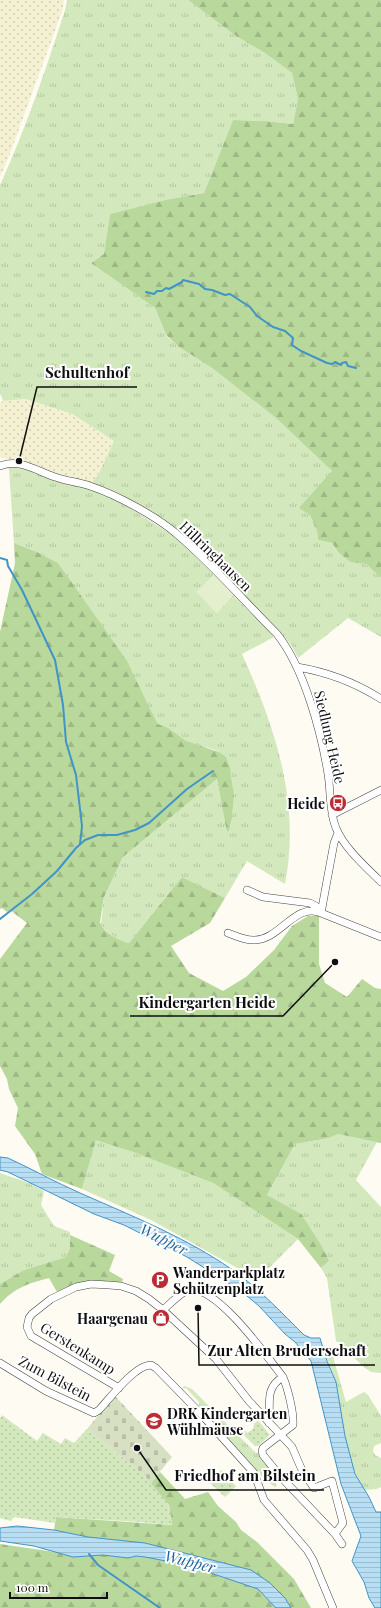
<svg xmlns="http://www.w3.org/2000/svg" width="381" height="1608" font-family="'Playfair Display',serif">
  <defs>
    <pattern id="farmland-dots" width="8" height="8" patternUnits="userSpaceOnUse"><rect width="8" height="8" fill="#f4f1d2"/><path d="M2 2h.1M6 6h.1" fill="none" stroke="#d0cdb3" stroke-width="1.8" stroke-linecap="round"/></pattern>
    <pattern id="grass-tufts" width="24" height="20" patternUnits="userSpaceOnUse"><rect width="24" height="20" fill="#d3e8bc"/><path d="M3 7l-1-3M5 7V3M7 7l1-3M15 17l-1-3M17 17v-4M19 17l1-3" fill="none" stroke="#b4c6a0"/></pattern>
    <pattern id="forest-firs" width="22" height="20" patternUnits="userSpaceOnUse"><rect width="22" height="20" fill="#b8d89c"/><path d="M5 1l3.5 6h-7zM16 11l3.5 6h-7z" fill="#9db885"/></pattern>
    <pattern id="cemetery-stones" width="16" height="16" patternUnits="userSpaceOnUse"><rect width="16" height="16" fill="#d7e0c3"/><path d="M2 7V4a2 2 0 0 1 4 0v3zM10 15v-3a2 2 0 0 1 4 0v3z" fill="#b7bfa6"/></pattern>
    <pattern id="park-dots" width="8" height="8" patternUnits="userSpaceOnUse"><rect width="8" height="8" fill="#d3e8bc"/><path d="M2 2h.1M6 6h.1" fill="none" stroke="#b4c6a0" stroke-width="1.8" stroke-linecap="round"/></pattern>
    <pattern id="water-rules" width="6" height="5" patternUnits="userSpaceOnUse"><rect width="6" height="5" fill="#b8def4"/><path d="M0 2.5h6" fill="none" stroke="#9dbdd0"/></pattern>
  </defs>
  <rect width="100%" height="100%" fill="#fefcf2"/>
  <!-- farmland -->
  <path fill="url(#farmland-dots)" d="M0 0H64L63 9 8 159 0 177Z
    M25 399 71 414 114 441 99 473 92 483 0 457V403L3 401Z"/>
  <!-- grass -->
  <path fill="url(#grass-tufts)" d="M67 0H188L236 36 265 53 292 73 298 99 293 124 265 121 233 120 204 193 165 200 110 214 104 254 91 263 155 308 166 336 179 347 212 368 276 418 332 471 310 515 317 531 318 540 332 543 339 553 351 561 366 564 381 578V637L348 618 298 658 291 645 280 632 263 617 197 548 178 531 157 517 92 483 99 473 114 441 72 414 25 399 3 401 1 395H0V185C26 128 46 69 65 10Z
    M18 466 93 489 124 504 175 537 214 575 197 592 217 613 233 595 274 637 242 654C275 727 301 803 285 884L247 861 225 898 182 877 129 943C118 941 108 933 101 925L104 897 123 857 217 779 226 828 227 831 229 832C235 812 237 766 219 752 212 747 196 746 187 742 177 738 169 729 158 724L90 610 58 563 37 552 14 543 9 469 2 468Z
    M338 1134 377 1142 356 1180 381 1207V1373L371 1372 365 1368 336 1341 327 1278 321 1268 329 1261 267 1195 295 1144 329 1138Z
    M96 1139 133 1152 213 1183 298 1239 260 1277 239 1269 151 1220 82 1189Z
    M0 1173 29 1183 44 1191 41 1205 54 1226 70 1232V1248L66 1257 24 1270 0 1284Z
    M330 1346 346 1402 364 1392 368 1395 381 1416V1443L374 1446 373 1451 375 1455 381 1458V1487L377 1489 365 1490C345 1463 342 1416 336 1384 334 1372 327 1361 324 1349Z
    M185 1386 192 1389 255 1452C270 1460 271 1472 277 1486L275 1487 261 1476 259 1471H257L199 1405V1402L186 1388 182 1389V1388Z"/>
  <!-- forest -->
  <path fill="url(#forest-firs)" d="M188 0H381V578L366 564 351 562 339 553 332 543 318 540 317 531 310 515 299 508 332 471 276 418 212 368 179 347 166 335 155 308 91 263 104 254 110 214 165 200 204 193 233 120 265 121 293 124 298 99 292 73 265 53 236 36Z
    M14 543 37 552 58 563 127 661 150 709 158 724 168 728 186 741 219 752 226 757 230 768 234 795 232 818 229 832 227 831 226 828 217 779 123 857 104 897 100 922C103 932 119 941 129 943L182 877 225 898 210 923 171 946 189 973 223 991 246 977 274 950 292 926 308 916H319V964L325 983 347 997 362 979 375 988 381 989V1143L338 1134 329 1138 295 1144 267 1195 301 1214 321 1245 329 1261 321 1268 298 1239 213 1183 133 1152 96 1140 82 1189 42 1174 35 1154 15 1126 18 1108 9 1089 7 1079 0 1066V959L27 923 10 910 7 912 2 908 0 909V632L15 563Z
    M70 1235 115 1255 109 1271 123 1279 122 1283 70 1286 57 1292 49 1278C29 1283 14 1288 0 1304V1284L24 1270 66 1257 70 1248Z
    M160 1472 185 1499 208 1492 218 1506 236 1522 241 1530 257 1542 294 1579 311 1608H291L285 1598 251 1570 145 1543 88 1537 54 1530 56 1517 172 1525 169 1505 150 1484Z
    M0 1544 62 1553 73 1557 103 1555 128 1558 136 1556 145 1557 187 1565 258 1589 276 1608H0Z"/>
  <!-- cemetery -->
  <path fill="url(#cemetery-stones)" d="M115 1396 172 1457 150 1484 146 1477 87 1429Z"/>
  <!-- park -->
  <path fill="url(#park-dots)" d="M2 1415 37 1441 43 1433 61 1444 65 1438 74 1443 87 1429 146 1477 169 1505 172 1525 140 1522 56 1517 55 1523 14 1517 11 1521 0 1518V1418Z
    M258 1420 270 1435 258 1446H255L239 1430 242 1427 247 1433 253 1429 254 1424Z
    M221 1470 226 1475 225 1476 236 1486 225 1497 210 1483Z"/>
  <!-- pitch -->
  <path fill="#e4f0cd" d="M214 575 233 595 217 613 197 592Z"/>
  <!-- water -->
  <path fill="url(#water-rules)" stroke="#4194c8" d="M0 1157 8 1158C32 1169 55 1182 80 1193 132 1216 190 1239 237 1273 261 1291 282 1313 304 1335L311 1338H320L327 1361 336 1382 345 1436 355 1474 369 1497 376 1512H381V1608H375L369 1598 364 1582 352 1561 361 1536 341 1484 311 1361 295 1342 285 1334 259 1306 241 1291 187 1257 124 1225 94 1214 8 1172 0 1170Z
    M17 1526 54 1530 88 1537 145 1543 251 1570 270 1583 285 1598 291 1608H276L258 1589 187 1565 145 1557 136 1556 128 1558 103 1555 73 1557 34 1546 0 1541V1528Z"/>
  <g fill="none" stroke-linecap="round" stroke-linejoin="round">
    <!-- stream -->
    <path stroke="#4194c8" stroke-width="2" d="M146 292 154 294 157 291H162L166 288 169 289 182 282 183 280 199 284 205 289 212 290 225 295 230 294 250 307 257 316 273 327 285 331 293 338 292 345 301 351 327 363 332 364 335 362 341 365 342 363 346 362 348 366 356 368
      M0 558 7 560 8 566 22 590 55 660 63 705 66 742 76 775 82 826 80 844
      M0 919 32 894 57 871 76 848 85 840 98 835H117L135 830 149 823 187 789 213 771
      M89 1554 98 1565 160 1608"/>
    <defs>
      <path id="street" d="M0 466C19 458 37 471 55 477 66 481 79 482 90 486 117 495 156 516 178 535 213 565 244 601 277 634 304 668 321 731 328 774 331 792 329 812 336 828 344 848 366 867 381 882
        M297 667C327 672 356 683 381 699
        M332 815 381 790
        M338 833 334 843 321 913 381 937
        M247 890 263 897 310 903 316 906 319 912
        M228 933C236 936 246 941 255 940 281 939 295 902 321 913
        M163 1310C169 1305 182 1291 189 1290 217 1285 267 1357 283 1377 288 1389 294 1413 293 1425L263 1448 262 1451 263 1455 280 1476 335 1534 342 1544
        M0 1363 46 1391 94 1413 99 1410C110 1398 135 1365 151 1365L156 1368 201 1414 254 1473 264 1500 307 1550 313 1560 333 1608
        M119 1388 31 1336 27 1327 29 1318 32 1314 51 1299 76 1287 91 1284 109 1285 121 1286 136 1291 149 1299 163 1310 216 1359 249 1401 292 1447 301 1468 314 1488 332 1481 343 1523 335 1534
        M269 1423C271 1404 264 1388 283 1377"/>
    </defs>
    <!-- street casing -->
    <use href="#street" stroke="#424242" stroke-width="8"/>
    <!-- street -->
    <use href="#street" stroke="#fff" stroke-width="7"/>
  </g>
  <!-- icons -->
  <defs>
    <symbol id="bus-disc" viewBox="-11 -11 22 22"><circle r="9.5" fill="#bb2b34" stroke="#fff"/><path d="M-5-6H5V4H4V6H2V4H-2V6H-4V4H-5ZM-3.5-4V0h7V-4ZM-3.5 1.2v1.5H-2V1.2ZM2 1.2v1.5H3.5V1.2Z" fill="#fff"/></symbol>
    <symbol id="parking-disc" viewBox="-11 -11 22 22"><circle r="9.5" fill="#bb2b34" stroke="#fff"/><path d="M-3.5-5.5H1a3.5 3.5 0 0 1 0 7H-1V5.5H-3.5ZM-1-3.4V-.6H.8a1.4 1.4 0 0 0 0-2.8Z" fill="#fff"/></symbol>
    <symbol id="shop-disc" viewBox="-11 -11 22 22"><circle r="9.5" fill="#bb2b34" stroke="#fff"/><path d="M-5-2.5h2.3a2.7 3.5 0 0 1 5.4 0H5L5.5 6h-11ZM-1.5-2.5h3a1.5 2.3 0 0 0-3 0Z" fill="#fff"/></symbol>
    <symbol id="school-disc" viewBox="-11 -11 22 22"><circle r="9.5" fill="#bb2b34" stroke="#fff"/><path d="M0-5L7-2L0 1L-7-2ZM-4 1L0 2.5L4 1V4Q0 6-4 4Z" fill="#fff"/></symbol>
  </defs>
  <g fill-rule="evenodd">
    <use href="#bus-disc" x="328" y="793" width="20" height="20"/>
    <use href="#parking-disc" x="150" y="1270" width="20" height="20"/>
    <use href="#shop-disc" x="151" y="1308" width="20" height="20"/>
    <use href="#school-disc" x="144" y="1411" width="20" height="20"/>
  </g>
  <g text-anchor="middle" dominant-baseline="central" stroke-width="4" stroke-linejoin="round" paint-order="stroke">
    <!-- street labels -->
    <g font-size="14" fill="#0f0f0f" stroke="#fff">
      <text transform="translate(216 556) rotate(44)">Hillringhausen</text>
      <text transform="translate(330 737) rotate(77)">Siedlung Heide</text>
      <text transform="translate(78 1348) rotate(32)">Gerstenkamp</text>
      <text transform="translate(55 1378) rotate(28)">Zum Bilstein</text>
    </g>
    <!-- poi labels -->
    <g font-size="14" font-weight="bold" fill="#0f0f0f" stroke="#fff" text-anchor="end">
      <text x="325" y="803">Heide</text>
      <text x="173" y="1272" text-anchor="start">Wanderparkplatz<tspan x="173" dy="16">Schützenplatz</tspan></text>
      <text x="148" y="1318">Haargenau</text>
      <text x="167" y="1413" text-anchor="start">DRK Kindergarten<tspan x="167" dy="16">Wühlmäuse</tspan></text>
    </g>
    <!-- water labels -->
    <g font-size="15" font-style="italic" fill="#1c669d" stroke="#fff">
      <text transform="translate(164 1239) rotate(27)">Wupper</text>
      <text transform="translate(190 1561) rotate(14)">Wupper</text>
    </g>
  </g>
  <!-- callouts -->
  <path fill="none" stroke="#0f0f0f" stroke-width="1.5" d="M19 461L37 387H137M335 962L283 1016H130M198 1308L199 1365H375M137 1448L166 1490H324"/>
  <g fill="#0f0f0f" stroke="#fff" stroke-width="1.5">
    <circle cx="19" cy="461" r="4"/>
    <circle cx="335" cy="962" r="4"/>
    <circle cx="198" cy="1308" r="4"/>
    <circle cx="137" cy="1448" r="4"/>
  </g>
  <g font-size="15" text-anchor="middle" font-weight="bold" fill="#0f0f0f" stroke="#fff" stroke-width="4" stroke-linejoin="round" paint-order="stroke">
    <text x="87" y="378">Schultenhof</text>
    <text x="207" y="1008">Kindergarten Heide</text>
    <text x="287" y="1356">Zur Alten Bruderschaft</text>
    <text x="245" y="1481">Friedhof am Bilstein</text>
  </g>
  <!-- scale -->
  <path d="M10 1592v6h97v-6" fill="none" stroke="#0f0f0f" stroke-width="2"/>
  <text x="16" y="1592" font-size="12" fill="#0f0f0f" stroke="#ffffff" stroke-width="3" paint-order="stroke">100 m</text>
</svg>
